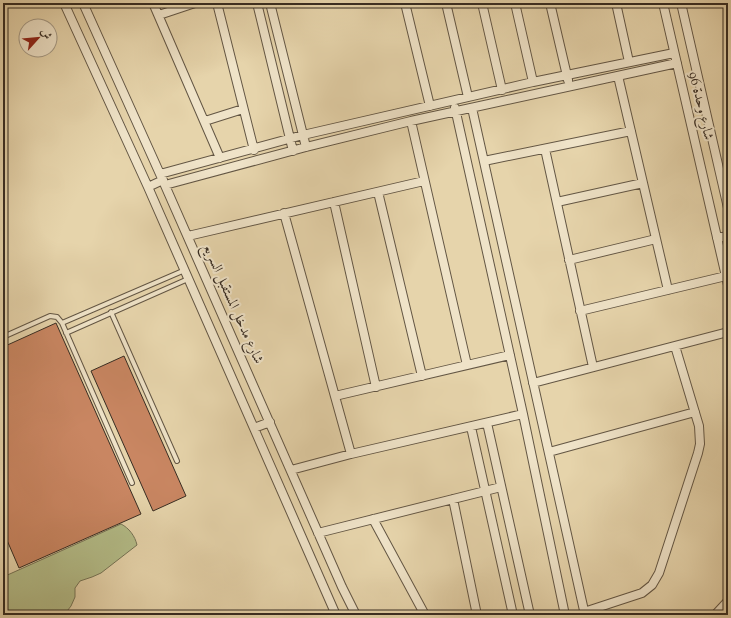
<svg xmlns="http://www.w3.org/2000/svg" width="731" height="618" font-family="'Sorts Mill Goudy',Amiri,serif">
  <rect width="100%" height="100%" fill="#e6d4ab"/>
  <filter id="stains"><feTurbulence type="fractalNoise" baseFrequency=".005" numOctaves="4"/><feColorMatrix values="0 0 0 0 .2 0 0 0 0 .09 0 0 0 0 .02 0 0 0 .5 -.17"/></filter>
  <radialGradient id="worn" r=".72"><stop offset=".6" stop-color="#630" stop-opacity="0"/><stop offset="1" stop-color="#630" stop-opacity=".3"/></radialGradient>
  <!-- green -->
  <path fill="#b4bd89" stroke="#767456" d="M121 524C129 528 135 536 137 545L101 573 92 577 80 581 75 588V597L71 606 64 615H3V577Z"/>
  <!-- building -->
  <path fill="#c98662" stroke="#372c22" d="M56 323 141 514 19 568 3 531V347Z
    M124 356 186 496 153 511 91 371Z"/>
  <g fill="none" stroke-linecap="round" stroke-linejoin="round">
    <defs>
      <path id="service" d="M111 312 177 461
        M62 323 185 270
        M66 333 188 279
        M3 337 50 316 57 317 62 323 132 483"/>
      <path id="minor" d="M64 3 148 187 336 615
        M83 3 160 174 342 587 356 615
        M153 3 220 158
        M217 3 254 150
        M257 3 293 151
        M270 3 306 147
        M405 3 430 106
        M446 3 468 97
        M482 3 502 90
        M515 3 533 82
        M550 3 568 80
        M616 3 629 62
        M663 3 728 285
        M681 3 728 208
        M159 15 195 3
        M618 76 668 290
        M455 108 523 414 565 615
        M472 108 585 615
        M205 121 243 109
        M411 121 467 365
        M545 149 593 367
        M484 161 631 131
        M160 174 303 135 533 82 674 53
        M165 185 306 147 411 121 677 63
        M148 187 163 180
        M378 192 422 376
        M334 202 376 387
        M557 202 643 183
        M284 213 351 454
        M188 236 424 181
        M717 238 728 236
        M569 260 656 239
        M580 311 726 276
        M533 383 728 332
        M335 396 510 355
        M487 423 530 615
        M471 427 513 615
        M254 428 270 422
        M549 452 695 412
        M291 470 351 454 523 414
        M453 499 477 615
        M373 519 425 615
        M318 533 501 487
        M584 612 642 593 652 585 659 573 698 453 700 444 699 426 675 346
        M715 615 728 601"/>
    </defs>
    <!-- service casing -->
    <use href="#service" stroke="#635644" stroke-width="6"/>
    <!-- minor casing -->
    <use href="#minor" stroke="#635644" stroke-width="10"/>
    <!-- service -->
    <use href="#service" stroke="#efe3c8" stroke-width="4"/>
    <!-- minor -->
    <use href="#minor" stroke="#efe3c8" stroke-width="8"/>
  </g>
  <g text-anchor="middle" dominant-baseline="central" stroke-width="4" stroke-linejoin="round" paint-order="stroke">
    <!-- street labels -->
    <g font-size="14" fill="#372c22" stroke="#efe3c8">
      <text transform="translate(700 106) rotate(77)">شارع وحدة 96</text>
      <text transform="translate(232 304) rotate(66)">شارع مدخل المستقبل السريع</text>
    </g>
  </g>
  <!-- margin -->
  <rect width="731" height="618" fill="none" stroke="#e6d4ab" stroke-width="16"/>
  <rect x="4" y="4" width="723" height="610" fill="none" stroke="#372c22" stroke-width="2"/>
  <rect x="8" y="8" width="715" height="602" fill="none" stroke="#372c22"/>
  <!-- north arrow -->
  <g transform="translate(38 38) rotate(63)"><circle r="19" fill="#efe3c8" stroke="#a59a86"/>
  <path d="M0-3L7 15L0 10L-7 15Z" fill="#8f2418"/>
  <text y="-6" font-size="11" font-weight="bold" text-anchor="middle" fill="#372c22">ش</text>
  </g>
  <rect width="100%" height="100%" filter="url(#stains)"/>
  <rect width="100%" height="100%" fill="url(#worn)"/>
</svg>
